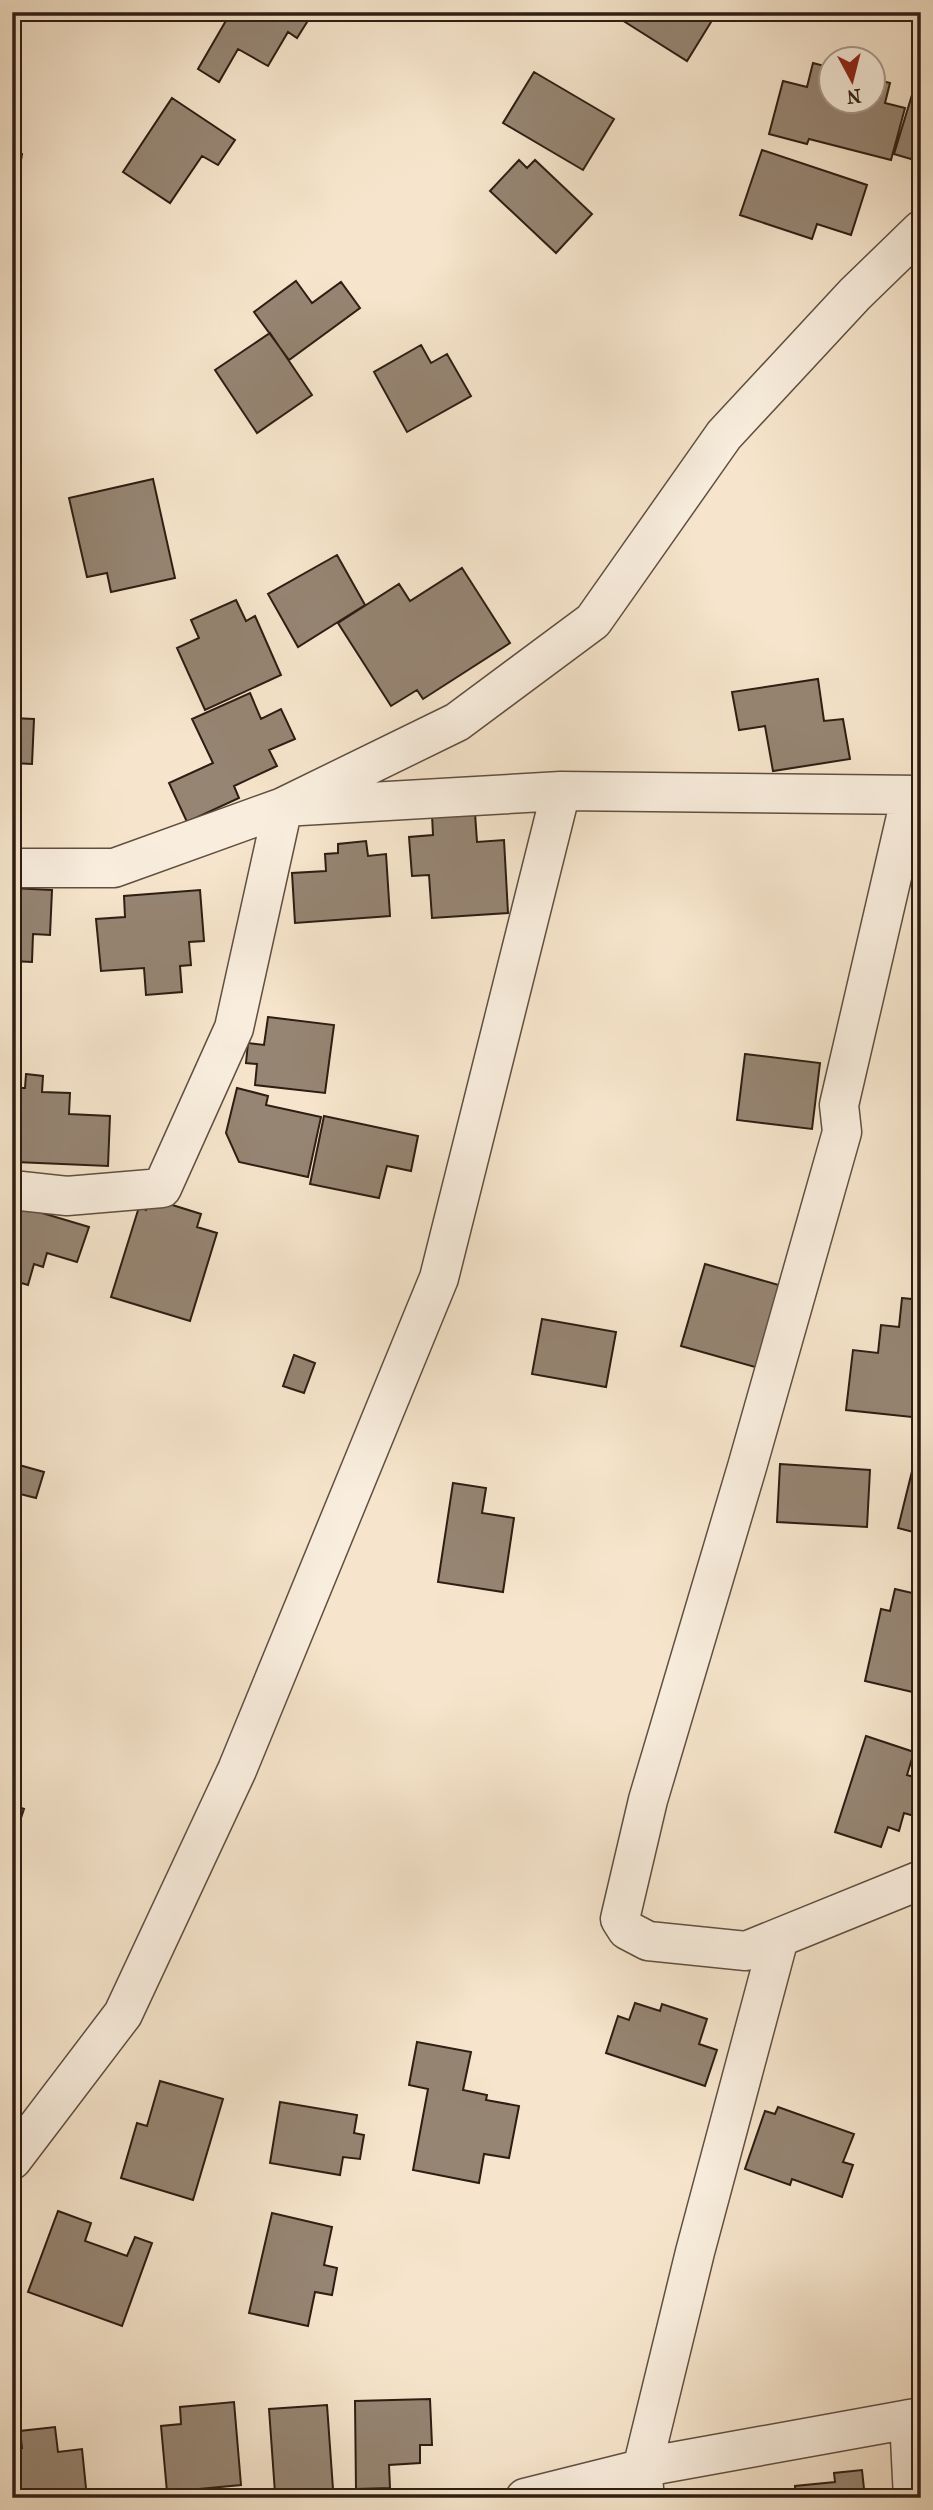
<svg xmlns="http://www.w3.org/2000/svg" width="933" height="2510" font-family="'IM FELL French Canon',serif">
  <rect width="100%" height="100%" fill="#f6e5cc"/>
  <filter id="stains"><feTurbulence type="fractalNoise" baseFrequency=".00286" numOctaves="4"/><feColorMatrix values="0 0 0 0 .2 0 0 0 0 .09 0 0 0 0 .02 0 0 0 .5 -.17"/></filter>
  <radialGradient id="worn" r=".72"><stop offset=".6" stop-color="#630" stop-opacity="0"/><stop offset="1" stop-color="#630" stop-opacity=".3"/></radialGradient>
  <!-- building -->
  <path fill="#968573" stroke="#2e1d13" stroke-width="2" d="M71 12H91L89 17Z
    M231 12H302L301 15 309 19 297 38 288 32 268 66 238 49 219 82 198 69Z
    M616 12H714L716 14 687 61 614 15Z
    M813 63 832 68V102H874V79L890 83 885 103 905 108 891 160 809 139 807 144 769 134 783 81 807 87Z
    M534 72 614 119 583 170 503 123Z
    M915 85 921 87V162L894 154Z
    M172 98 235 140 218 165 202 156 170 203 123 172Z
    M762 150 867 185 851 235 817 224 812 239 740 215Z
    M12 152 22 154 14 203H12Z
    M519 160 527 168 535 160 592 214 556 253 490 191Z
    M296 281 312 303 341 282 360 308 289 360 254 312Z
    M270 333 312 395 257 433 215 370Z
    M421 345 431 363 447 354 471 396 407 432 374 372Z
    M153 479 175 578 111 592 107 573 87 577 69 498Z
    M337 555 365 605 298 647 268 594Z
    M462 568 510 643 423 699 417 690 391 706 338 623 399 584 410 601Z
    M236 600 246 621 255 616 281 675 205 710 177 648 199 638 191 620Z
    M818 679 824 721 843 719 850 759 773 771 765 726 739 730 732 692Z
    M250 693 261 719 281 709 295 739 269 750 277 766 234 786 239 798 187 822 169 783 213 763 192 719Z
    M12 718 34 719 32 764 12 763Z
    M475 813 477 842 504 840 508 913 432 918 429 875 412 876 409 837 433 835 432 815Z
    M366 841 368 856 386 854 390 916 295 923 292 873 326 871 325 854 338 853V844Z
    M12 888 52 890 50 935 33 934 32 962 12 961Z
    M200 890 204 941 189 942 191 965 180 966 182 992 146 995 144 968 101 971 96 919 125 917 124 896Z
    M268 1017 334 1025 325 1093 255 1085 257 1064 246 1063 248 1043 264 1045Z
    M745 1054 820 1063 812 1129 737 1120Z
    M26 1074 43 1076 42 1092 70 1093 69 1114 110 1116 108 1166 16 1162 17 1148H12V1088H25Z
    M237 1088 268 1096 266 1105 321 1117 308 1177 239 1162 226 1133Z
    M324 1116 418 1136 411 1171 387 1166 379 1198 310 1184Z
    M150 1198 201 1214 197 1227 217 1233 190 1321 111 1297 139 1207 146 1210Z
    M12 1204 89 1227 77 1262 47 1253 43 1267 34 1264 28 1285 18 1282 12 1299Z
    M705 1264 789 1288 766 1370 681 1346Z
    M902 1298 921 1300V1418L846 1410 853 1350 878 1353 881 1325 899 1327Z
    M542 1319 616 1332 606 1387 532 1374Z
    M294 1355 315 1363 304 1393 283 1386Z
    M917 1451 921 1452V1534L898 1528Z
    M12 1463 44 1472 36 1498 12 1492Z
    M780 1464 870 1470 867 1527 777 1522Z
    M453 1483 486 1488 482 1513 514 1518 503 1592 438 1582Z
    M895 1589 921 1595V1694L865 1681 881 1609 890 1611Z
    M866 1736 914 1752 907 1775 921 1779V1818L904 1813 899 1831 888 1827 881 1847 835 1832Z
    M12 1805 24 1809 12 1845Z
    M635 2003 660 2011 662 2004 707 2019 699 2044 717 2050 705 2086 606 2053 618 2016 629 2020Z
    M417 2042 471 2052 463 2090 487 2095 486 2100 519 2106 509 2158 484 2154 479 2183 413 2170 428 2089 409 2085Z
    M160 2081 223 2099 193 2200 121 2178 137 2123 147 2126Z
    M280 2102 357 2115 354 2133 364 2135 360 2159 343 2157 340 2175 270 2163Z
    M778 2107 854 2134 843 2162 853 2165 842 2197 792 2179 790 2185 745 2169 765 2111 775 2114Z
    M58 2211 91 2223 85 2241 127 2256 135 2237 152 2243 122 2326 28 2292Z
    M272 2213 332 2227 324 2265 337 2268 332 2295 315 2292 308 2326 249 2313Z
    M430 2399 432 2445H420V2463L389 2465 390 2488 356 2489 355 2401Z
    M234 2402 241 2485 167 2492 161 2426 181 2424 180 2407Z
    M327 2405 333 2489 275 2493 269 2409Z
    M55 2427 58 2452 82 2449 87 2498H12V2449L22 2448 20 2431Z
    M862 2470 865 2498H796L795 2486 835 2482 834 2473Z"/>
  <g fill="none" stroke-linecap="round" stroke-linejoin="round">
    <defs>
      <path id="minor" d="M911 795 839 1105 842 1132 747 1467 648 1800 620 1919 627 1930 648 1941 746 1951 921 1880
        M12 868H114L283 807 457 722 593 621 724 435 855 294 921 230
        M12 1190 67 1196 162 1188 234 1028 283 807 561 791 921 795
        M12 2160 123 2014 237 1770 439 1278 561 791
        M909 2419 913 2498
        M525 2498 661 2464 921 2417
        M645 2498 642 2469 695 2252 779 1938"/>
    </defs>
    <!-- minor casing -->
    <use href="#minor" stroke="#604f41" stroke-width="41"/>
    <!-- minor -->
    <use href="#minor" stroke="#f9eede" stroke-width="38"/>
  </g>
  <!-- margin -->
  <rect width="933" height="2510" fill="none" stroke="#f6e5cc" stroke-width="42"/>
  <rect x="14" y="14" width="905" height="2482" fill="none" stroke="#2e1d13" stroke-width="3.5"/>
  <rect x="21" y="21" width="891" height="2468" fill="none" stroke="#2e1d13" stroke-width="2"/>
  <!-- north arrow -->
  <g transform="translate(852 80) rotate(173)"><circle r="33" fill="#f9eede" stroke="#a89a8d" stroke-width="2"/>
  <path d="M0-5L12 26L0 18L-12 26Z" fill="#8f2418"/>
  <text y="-10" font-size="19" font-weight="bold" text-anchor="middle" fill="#2e1d13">N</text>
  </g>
  <rect width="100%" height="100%" filter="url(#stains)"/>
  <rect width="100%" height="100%" fill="url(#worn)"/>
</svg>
